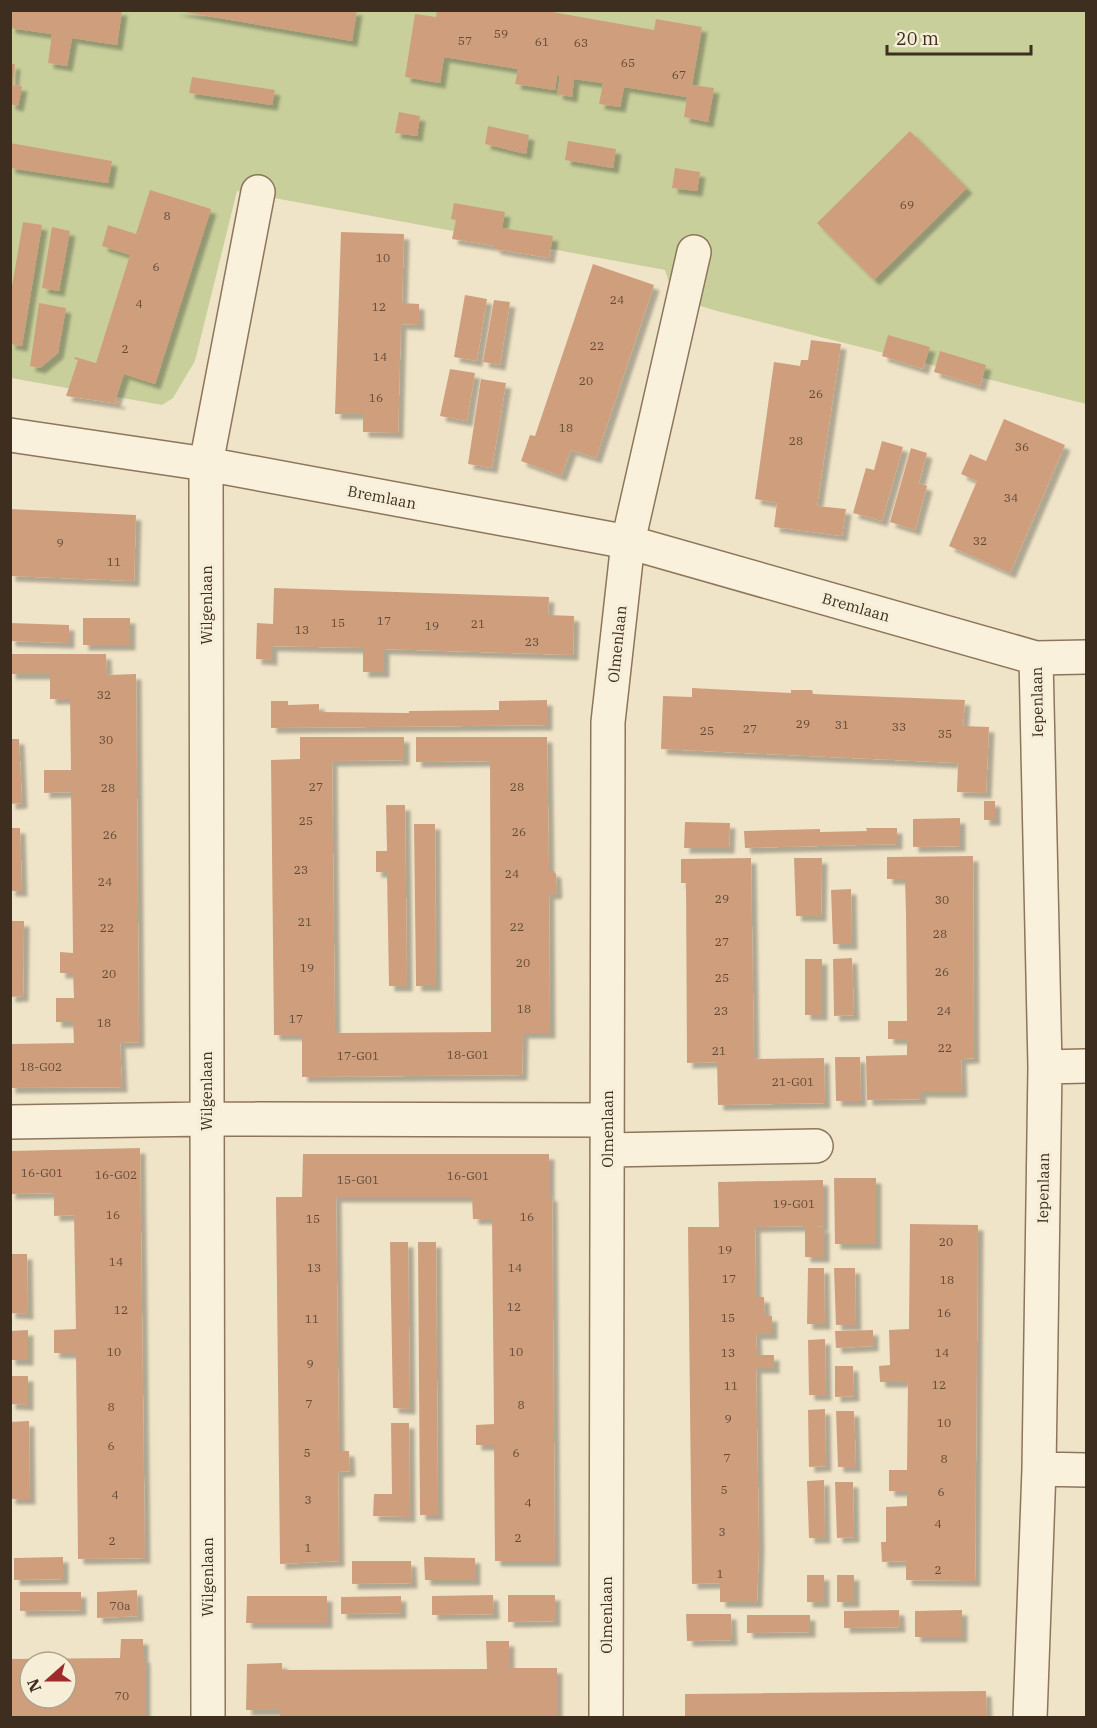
<svg xmlns="http://www.w3.org/2000/svg" width="1097" height="1728" font-family="'IBM Plex Serif',serif">
  <defs>
    <filter id="shadow"><feDropShadow dx="5.5" dy="5.5" stdDeviation="1.5" flood-color="#0004"/></filter>
  </defs>
  <rect width="100%" height="100%" fill="#f0e4c8"/>
  <path fill="#c9cf9b" d="M10,11H1086V404L717,311L674,298L665,270L237,191L195,361L173,398L162,405L11,378Z"/>
  <path fill="#cf9f7d" fill-rule="evenodd" filter="url(#shadow)" d="M10,10H122L117,45L72,38L67,66L48,63L52,34L10,28Z
    M173,10H357L352,41Z
    M437,10H541L654,30L656,19L702,27L692,85L714,88L708,122L684,117L687,97L624,87L620,107L599,104L603,83L574,79L572,97L557,94L560,76H557L555,90L515,84L518,69L444,57L440,83L405,77L415,14L436,17Z
    M10,64H15L13,85L22,86L18,106L10,104Z
    M192,77L275,90L272,105L189,93Z
    M399,112L420,116L417,136L395,133Z
    M488,126L529,135L526,154L485,144Z
    M910,131L967,188L874,280L817,223Z
    M568,141L616,149L613,168L565,160Z
    M10,143L112,161L108,183L10,168Z
    M675,168L700,172L697,191L672,188Z
    M150,190L211,209L155,384L124,374L115,401L120,402V404L66,396L78,360L74,359L75,357L96,363L130,255L102,246L108,225L136,234Z
    M454,203L505,212L502,228L553,236L549,258L495,249V246L452,239L456,220L451,219Z
    M23,222L42,225L22,346L10,344V298Z
    M52,227L70,231L59,291L42,288Z
    M341,232L404,234L402,303L419,304V325L401,324L398,433L363,432V414H335Z
    M593,264L654,285L596,458L571,450L561,476L521,461L530,435L535,436Z
    M465,295L487,299L477,361L454,357Z
    M494,300L510,302L500,365L483,362Z
    M39,303L66,308L58,353L40,368L30,366Z
    M888,335L930,347L923,369L882,356Z
    M811,340L841,344L817,506L846,509L842,536L774,527L777,503L755,499L774,362L800,366L801,360H808Z
    M940,351L986,365L980,386L934,372Z
    M450,369L475,373L467,421L440,416Z
    M481,379L506,383L492,468L468,464Z
    M1004,419L1065,445L1010,573L949,546L977,481L961,474L970,454L986,461Z
    M882,441L903,447L882,521L853,513L866,468L874,470Z
    M911,448L927,453L919,483L927,486L915,530L890,522Z
    M10,509L136,515L134,581L10,576Z
    M274,588L549,597L548,615L574,616L573,655L384,649V672H363V648L272,646V660L256,659L257,623L273,624Z
    M83,618H130V645H83Z
    M10,623L69,625V643L10,641Z
    M10,654H106L107,675L136,674L139,1042L120,1043L122,1087L10,1088V1044L74,1043L73,1022H56V998H74L73,973H60V952L73,953V949L71,792L44,793V770H71L70,699H50V674H10Z
    M692,688L791,693V690H812L813,694L965,700L963,726L989,727L986,793L957,792L958,763L661,749L663,696L692,697Z
    M547,700V725L271,728V701H288V705L319,704V712L409,713V711L499,710V701Z
    M300,737H404V760L332,761L335,1033L491,1032L490,761L416,762V737H547L549,871H554L556,874L557,892L555,894H549L550,1033H523L522,1075L302,1077V1035H274L271,760L300,759Z
    M10,739H19L22,803L10,804Z
    M984,801H995V820H984Z
    M386,805H405L407,986H389L387,872H376V851H387Z
    M960,818V846L913,847V819Z
    M685,822L730,823L729,848H684Z
    M414,824H435L436,986H416Z
    M10,828H20L22,891H10Z
    M866,828H897V844L745,848L744,831L820,829V832L867,831Z
    M973,856L974,1058L961,1059L962,1092H921V1099L867,1100L866,1056L907,1055V1039H888V1021H907L906,914L905,879H887V857Z
    M751,858L754,1059L824,1058L825,1103L718,1105L717,1062L687,1063L686,883H681V859Z
    M794,858H822L821,916H796Z
    M851,889L852,944H833L831,890Z
    M10,921H24L23,996L10,997Z
    M852,958L854,1015L834,1016L833,959Z
    M805,959H822V1015H805Z
    M835,1057H860L861,1101H836Z
    M140,1148L145,1558L78,1559L76,1353H54V1330L76,1329L74,1215L54,1216V1193L10,1194V1151Z
    M303,1154H549V1196H552L555,1561H495L494,1445H476V1425L494,1424V1422L492,1219H473L472,1197H336L339,1451H349L350,1471L338,1472L339,1561L280,1564L276,1197H302Z
    M834,1178H876V1244H835Z
    M823,1180V1226L816,1227H824V1257H805V1226L755,1227L756,1297H764L765,1316H772V1334H756L757,1355H774V1368H756L759,1545L757,1602H720V1583L692,1584L688,1227H719L718,1182Z
    M910,1224L978,1225L975,1581L906,1580V1561L882,1562L881,1542H886V1507L907,1506V1491H889V1470H907L908,1382H880L879,1366L890,1365L889,1330L909,1329Z
    M390,1242H408L410,1409L393,1408Z
    M418,1242H436L438,1515H420Z
    M10,1254H27L28,1314L10,1313Z
    M808,1268H824L825,1324H807Z
    M834,1268H855L856,1325H836Z
    M28,1330V1360H10V1331Z
    M873,1330V1346L836,1348L835,1331Z
    M825,1339L826,1395H809L808,1340Z
    M835,1366H853L854,1396L835,1397Z
    M10,1376H28V1405L10,1404Z
    M825,1409L826,1466L809,1467L808,1410Z
    M836,1411H854L856,1467H838Z
    M29,1421L30,1499H10V1422Z
    M391,1423H409L410,1517L373,1516L374,1494H392Z
    M824,1480L825,1538H809L807,1481Z
    M835,1482H853L854,1537L837,1538Z
    M63,1557V1579L14,1580V1558Z
    M424,1557L475,1558V1580H425Z
    M352,1561H411L412,1583L352,1584Z
    M807,1575H824V1602H807Z
    M837,1575H854V1602H837Z
    M137,1590L138,1616L97,1618V1592Z
    M20,1592H81V1610L20,1611Z
    M493,1595L494,1614L432,1615V1596Z
    M508,1595H555V1621L508,1622Z
    M247,1596H327V1623H246Z
    M401,1596V1613L341,1614V1597Z
    M899,1610L900,1627L844,1628V1611Z
    M962,1610V1637H915V1611Z
    M686,1614H731L732,1640L687,1641Z
    M747,1615H810V1632L747,1633Z
    M121,1639H143V1657L145,1658V1718H10V1659L120,1658ZM30,1662H66V1698H30Z
    M486,1641H509V1668H557V1718H280V1710H246L247,1664L282,1663V1670L487,1669Z
    M986,1691L987,1718H685V1694Z"/>
  <g fill="none" stroke-linecap="round" stroke-linejoin="round">
    <defs>
      <path id="minor" d="M10,435L206,464L628,542L1036,658L1086,657
        M1045,1067L1086,1066
        M10,1122L206,1119L607,1120
        M607,1150L816,1146
        M1039,1469L1086,1470
        M208,1718L206,464L258,192
        M606,1718L608,722L628,542L694,252
        M1030,1718L1039,1469L1045,1067L1036,658"/>
    </defs>
    <use href="#minor" stroke="#8d765c" stroke-width="36"/>
    <use href="#minor" stroke="#faf1dc" stroke-width="33"/>
  </g>
  <g text-anchor="middle" dominant-baseline="central" stroke-width="6" stroke-linejoin="round" paint-order="stroke">
    <g font-size="12" fill="#624a37">
      <text x="501" y="33">59</text>
      <text x="465" y="40">57</text>
      <text x="542" y="41">61</text>
      <text x="581" y="42">63</text>
      <text x="628" y="62">65</text>
      <text x="679" y="74">67</text>
      <text x="907" y="204">69</text>
      <text x="167" y="215">8</text>
      <text x="383" y="257">10</text>
      <text x="156" y="266">6</text>
      <text x="617" y="299">24</text>
      <text x="139" y="303">4</text>
      <text x="379" y="306">12</text>
      <text x="597" y="345">22</text>
      <text x="125" y="348">2</text>
      <text x="380" y="356">14</text>
      <text x="586" y="380">20</text>
      <text x="816" y="393">26</text>
      <text x="376" y="397">16</text>
      <text x="566" y="427">18</text>
      <text x="796" y="440">28</text>
      <text x="1022" y="446">36</text>
      <text x="1011" y="497">34</text>
      <text x="980" y="540">32</text>
      <text x="60" y="542">9</text>
      <text x="114" y="561">11</text>
      <text x="384" y="620">17</text>
      <text x="338" y="622">15</text>
      <text x="478" y="623">21</text>
      <text x="432" y="625">19</text>
      <text x="302" y="629">13</text>
      <text x="532" y="641">23</text>
      <text x="104" y="694">32</text>
      <text x="803" y="723">29</text>
      <text x="842" y="724">31</text>
      <text x="899" y="726">33</text>
      <text x="750" y="728">27</text>
      <text x="707" y="730">25</text>
      <text x="945" y="733">35</text>
      <text x="106" y="739">30</text>
      <text x="316" y="786">27</text>
      <text x="517" y="786">28</text>
      <text x="108" y="787">28</text>
      <text x="306" y="820">25</text>
      <text x="519" y="831">26</text>
      <text x="110" y="834">26</text>
      <text x="301" y="869">23</text>
      <text x="512" y="873">24</text>
      <text x="105" y="881">24</text>
      <text x="722" y="898">29</text>
      <text x="942" y="899">30</text>
      <text x="305" y="921">21</text>
      <text x="517" y="926">22</text>
      <text x="107" y="927">22</text>
      <text x="940" y="933">28</text>
      <text x="722" y="941">27</text>
      <text x="523" y="962">20</text>
      <text x="307" y="967">19</text>
      <text x="942" y="971">26</text>
      <text x="109" y="973">20</text>
      <text x="722" y="977">25</text>
      <text x="524" y="1008">18</text>
      <text x="721" y="1010">23</text>
      <text x="944" y="1010">24</text>
      <text x="296" y="1018">17</text>
      <text x="104" y="1022">18</text>
      <text x="945" y="1047">22</text>
      <text x="719" y="1050">21</text>
      <text x="468" y="1054">18-G01</text>
      <text x="358" y="1055">17-G01</text>
      <text x="41" y="1066">18-G02</text>
      <text x="793" y="1081">21-G01</text>
      <text x="42" y="1172">16-G01</text>
      <text x="116" y="1174">16-G02</text>
      <text x="468" y="1175">16-G01</text>
      <text x="358" y="1179">15-G01</text>
      <text x="794" y="1203">19-G01</text>
      <text x="113" y="1214">16</text>
      <text x="527" y="1216">16</text>
      <text x="313" y="1218">15</text>
      <text x="946" y="1241">20</text>
      <text x="725" y="1249">19</text>
      <text x="116" y="1261">14</text>
      <text x="314" y="1267">13</text>
      <text x="515" y="1267">14</text>
      <text x="729" y="1278">17</text>
      <text x="947" y="1279">18</text>
      <text x="514" y="1306">12</text>
      <text x="121" y="1309">12</text>
      <text x="944" y="1312">16</text>
      <text x="728" y="1317">15</text>
      <text x="312" y="1318">11</text>
      <text x="114" y="1351">10</text>
      <text x="516" y="1351">10</text>
      <text x="728" y="1352">13</text>
      <text x="942" y="1352">14</text>
      <text x="310" y="1363">9</text>
      <text x="939" y="1384">12</text>
      <text x="731" y="1385">11</text>
      <text x="309" y="1403">7</text>
      <text x="521" y="1404">8</text>
      <text x="111" y="1406">8</text>
      <text x="728" y="1418">9</text>
      <text x="944" y="1422">10</text>
      <text x="111" y="1445">6</text>
      <text x="307" y="1452">5</text>
      <text x="516" y="1452">6</text>
      <text x="727" y="1457">7</text>
      <text x="944" y="1458">8</text>
      <text x="724" y="1489">5</text>
      <text x="941" y="1491">6</text>
      <text x="115" y="1494">4</text>
      <text x="308" y="1499">3</text>
      <text x="528" y="1502">4</text>
      <text x="938" y="1523">4</text>
      <text x="722" y="1531">3</text>
      <text x="518" y="1537">2</text>
      <text x="112" y="1540">2</text>
      <text x="308" y="1547">1</text>
      <text x="938" y="1569">2</text>
      <text x="720" y="1573">1</text>
      <text x="120" y="1605">70a</text>
      <text x="122" y="1695">70</text>
    </g>
    <g font-size="15" fill="#3d2e20" stroke="#f7eed8">
      <text transform="translate(382 497) rotate(11)">Bremlaan</text>
      <text transform="translate(206 605) rotate(-90)">Wilgenlaan</text>
      <text transform="translate(856 607) rotate(16)">Bremlaan</text>
      <text transform="translate(617 644) rotate(-84)">Olmenlaan</text>
      <text transform="translate(1037 702) rotate(-91)">Iepenlaan</text>
      <text transform="translate(206 1091) rotate(-90)">Wilgenlaan</text>
      <text transform="translate(607 1129) rotate(-90)">Olmenlaan</text>
      <text transform="translate(1043 1188) rotate(-89)">Iepenlaan</text>
      <text transform="translate(207 1577) rotate(-90)">Wilgenlaan</text>
      <text transform="translate(606 1615) rotate(-90)">Olmenlaan</text>
    </g>
  </g>
  <rect width="1097" height="1728" fill="none" stroke="#3d2e20" stroke-width="24"/>
  <g transform="translate(48 1680) rotate(249)"><circle r="28" fill="#f7eed8" stroke="#ada18e" stroke-width="1.5"/>
  <path d="M0-4.5L10 22L0 15L-10 22Z" fill="#9e2a2b"/>
  <text y="-9" font-size="16" font-weight="bold" text-anchor="middle" fill="#3d2e20">N</text>
  </g>
  <path d="M887 45v9h144v-9" fill="none" stroke="#3d2e20" stroke-width="3"/>
  <text x="896" y="45" font-size="18" fill="#3d2e20" stroke="#f7eed8" stroke-width="4.5" paint-order="stroke">20 m</text>
</svg>
